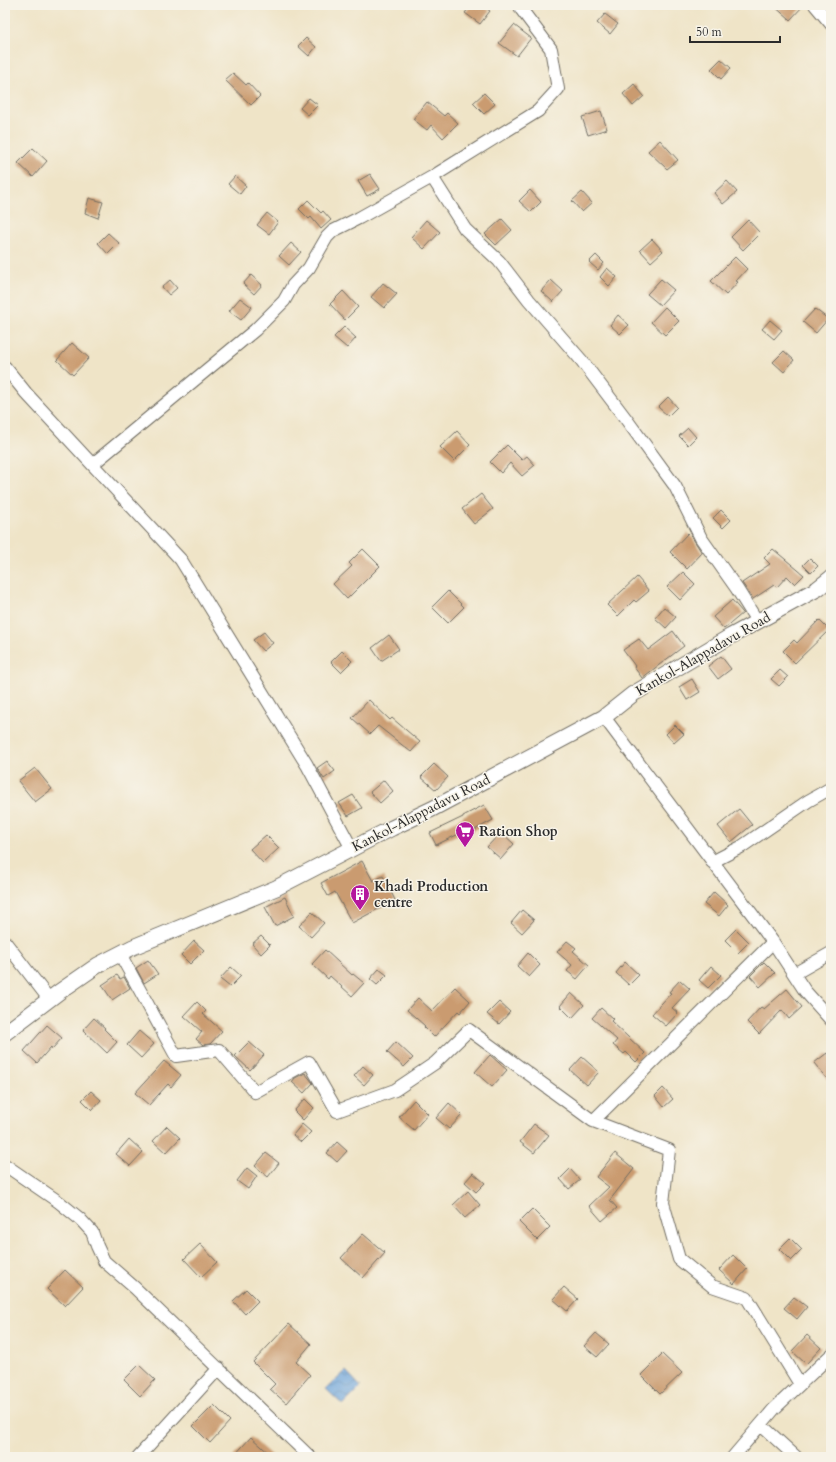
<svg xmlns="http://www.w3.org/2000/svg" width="836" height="1462" font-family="Cardo,serif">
  <defs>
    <pattern id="water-waves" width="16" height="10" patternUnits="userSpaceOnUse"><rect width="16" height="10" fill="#6da4db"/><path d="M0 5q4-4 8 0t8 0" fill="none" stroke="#5a86b2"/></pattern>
  </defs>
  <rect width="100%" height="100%" fill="#f7f3e8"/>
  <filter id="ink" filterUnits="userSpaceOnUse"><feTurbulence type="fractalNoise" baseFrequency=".025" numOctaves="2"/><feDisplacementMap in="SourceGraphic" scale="8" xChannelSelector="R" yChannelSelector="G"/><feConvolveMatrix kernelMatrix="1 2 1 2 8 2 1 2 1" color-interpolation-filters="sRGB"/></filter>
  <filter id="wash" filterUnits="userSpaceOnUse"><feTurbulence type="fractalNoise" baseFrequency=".012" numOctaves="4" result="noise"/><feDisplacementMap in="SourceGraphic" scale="16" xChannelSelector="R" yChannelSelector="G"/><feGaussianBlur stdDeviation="0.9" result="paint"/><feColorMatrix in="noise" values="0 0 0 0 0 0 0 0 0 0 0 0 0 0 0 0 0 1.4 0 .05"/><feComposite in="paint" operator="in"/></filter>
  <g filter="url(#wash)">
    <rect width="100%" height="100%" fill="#efe4c7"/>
    <path fill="url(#water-waves)" stroke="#4c6883" d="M346,1371L361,1387L343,1405L326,1389Z"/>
    <g id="blocks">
      <path fill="#ca9b70" d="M471,5H482L490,11L480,24L465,13Z
        M773,5H804L790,20Z
        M605,14L618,24L610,34L597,23Z
        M514,25L531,38L517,56L499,43Z
        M306,38L316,47L309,56L298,46Z
        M721,59L731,68L721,79L711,69Z
        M233,73L246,85L248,83L260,96L251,105L225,80Z
        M634,84L644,96L633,106L623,94Z
        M484,93L495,104L484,114L473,103Z
        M309,98L318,105L308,115L300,108Z
        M427,102L444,116L447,113L458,123L443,138L431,125L427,130L413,119Z
        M601,111L607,129L588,135L582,117Z
        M660,140L678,160L667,169L648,151Z
        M33,148L47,161L33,177L18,163Z
        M370,174L380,189L367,196L358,181Z
        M235,176L246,186L240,194L228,184Z
        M727,181L737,192L723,204L714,193Z
        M530,190L541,202L531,212L519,201Z
        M582,192L592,203L582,212L572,201Z
        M89,198L103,202L98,218L85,213Z
        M308,200L321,213L323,211L331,220L321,229L311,217L309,219L299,209Z
        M267,213L278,222L269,234L257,225Z
        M502,219L512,230L496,245L485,234Z
        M426,220L440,232L424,249L411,237Z
        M748,220L760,233L743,250L731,237Z
        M108,233L119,243L108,254L98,243Z
        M652,239L663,251L651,262L640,250Z
        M291,243L301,252L289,265L279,256Z
        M596,255L604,263L598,270L589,262Z
        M735,257L747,269L736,281L738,282L726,295L711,281Z
        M607,268L617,277L609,286L600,277Z
        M251,275L262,285L254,294L243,284Z
        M661,279L674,290L660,305L647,294Z
        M170,280L177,288L169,295L162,287Z
        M551,280L563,291L553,302L541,291Z
        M383,283L397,294L384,308L371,297Z
        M343,291L358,307L345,320L330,304Z
        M240,298L252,307L241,320L229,311Z
        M665,307L679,321L665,335L651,322Z
        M815,309L828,319L816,333L803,322Z
        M618,315L629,325L620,334L610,325Z
        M770,320L782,330L774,339L762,329Z
        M344,327L356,338L347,348L334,337Z
        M72,343L89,358L73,375L57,360Z
        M784,351L794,360L784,372L773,362Z
        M668,397L677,407L668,416L658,407Z
        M688,428L696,437L688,445L679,436Z
        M457,431L470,445L454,461L440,447Z
        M507,445L522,460L527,456L535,465L522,476L510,463L501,473L490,462Z
        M481,494L493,509L474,524L462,509Z
        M721,510L731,520L723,528L713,518Z
        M688,533L692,537L702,553L687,569L670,552Z
        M363,549L380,566L347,599L333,584L352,566L349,563Z
        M773,549L804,575L795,584L787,576L777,587L774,585L753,599L742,583L770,564L764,558Z
        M810,558L818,566L811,573L803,565Z
        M683,572L695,584L680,600L667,587Z
        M637,577L649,591L636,602L634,600L618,616L607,605Z
        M448,591L464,607L448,623L432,607Z
        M732,600L743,613L724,629L713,617Z
        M664,607L676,617L666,628L655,618Z
        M819,620L829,630L795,663L783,651L794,640L797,643Z
        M673,631L684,646L642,678L634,667L635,666L623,650L639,639L648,650Z
        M264,632L273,643L263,651L253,640Z
        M389,635L399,649L381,661L372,648Z
        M342,651L352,661L341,672L331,662Z
        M721,656L731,669L718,679L708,666Z
        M780,670L788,677L779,686L771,679Z
        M692,679L700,692L687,700L679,687Z
        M369,700L390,720L392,718L420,742L411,752L378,726L370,734L352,718Z
        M675,725L684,734L674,743L666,734Z
        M327,761L335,771L324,779L317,768Z
        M434,764L448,777L436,790L421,777Z
        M35,768L52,789L35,802L18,781Z
        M384,780L393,791L380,803L370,792Z
        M353,795L362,808L348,816L339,803Z
        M484,805L493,820L471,832L469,829L436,845L430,833L463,817V816Z
        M739,809L752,825L731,842L718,826Z
        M501,832L514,844L501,859L487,847Z
        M266,835L279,848L263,863L250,849Z
        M362,861L373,881L383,876L395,900L352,923L335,892L328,896L321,883Z
        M714,892L728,905L719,916L704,904Z
        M285,897L294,916L275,926L265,907Z
        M522,910L534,920L522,933L511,923Z
        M312,912L324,923L311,937L299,926Z
        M736,929L749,942L738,953L725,940Z
        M261,936L270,945L261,954L252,944Z
        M194,941L204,950L190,964L181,955Z
        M567,941L576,948L573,951L589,965L577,979L567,971L572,965L557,952Z
        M325,950L352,975L353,974L364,983L352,996L330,976L328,979L312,964Z
        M528,953L540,965L529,977L517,966Z
        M148,960L158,974L144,983L136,968Z
        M625,962L639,975L629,985L616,973Z
        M764,962L775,973L760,987L750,976Z
        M711,966L721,975L708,988L699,980Z
        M231,967L241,976L230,987L220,979Z
        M379,969L387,975L377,985L370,979Z
        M117,975L120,979L124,977L130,988L112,1000L102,985Z
        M680,980L690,989L672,1008L678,1013L666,1026L652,1014L671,993L669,992Z
        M455,987L470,1001L460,1013L458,1011L434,1037L424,1027L425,1026L407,1010L418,998L432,1011Z
        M787,989L802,1007L789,1019L782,1010L759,1034L747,1022L761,1007L764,1009Z
        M571,993L584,1005L572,1018L560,1006Z
        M197,1002L206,1011L203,1014L222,1031L210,1044L203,1045L196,1039L202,1032L184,1016Z
        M499,1002L510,1012L499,1024L487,1014Z
        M601,1008L613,1019L611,1021L645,1053L636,1062L626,1052L624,1054L613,1045L617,1040L592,1018Z
        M94,1018L105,1028L104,1029L117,1042L107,1053L83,1030Z
        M47,1025L62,1038L52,1049L51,1047L37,1063L24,1051Z
        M139,1031L154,1044L141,1058L127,1045Z
        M249,1042L264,1055L250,1070L235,1056Z
        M396,1042L413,1058L404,1067L387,1052Z
        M827,1053L831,1058V1084L814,1063Z
        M490,1055L507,1070L492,1087L475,1072Z
        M582,1057L599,1072L587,1085L570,1070Z
        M164,1061L181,1075L171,1087L168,1084L149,1105L135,1093Z
        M363,1066L373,1075L364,1085L354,1076Z
        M305,1073L313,1083L304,1093L292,1082L295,1078Z
        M663,1088L673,1099L664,1107L655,1096Z
        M91,1091L101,1100L92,1110L82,1100Z
        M305,1099L314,1108L303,1120L294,1111Z
        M414,1100L428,1114L414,1130L399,1117Z
        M449,1103L462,1115L449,1129L436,1118Z
        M302,1124L311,1132L301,1142L293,1135Z
        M534,1124L549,1135L534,1153L520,1142Z
        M167,1126L180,1138L166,1153L153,1141Z
        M129,1139L143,1152L130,1166L116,1154Z
        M337,1142L347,1151L337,1162L327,1153Z
        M266,1153L279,1163L268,1177L255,1166Z
        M615,1153L634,1169L610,1200L617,1208L602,1221L589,1206L609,1187L596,1177Z
        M247,1168L257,1176L248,1189L237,1181Z
        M570,1169L580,1180L569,1189L560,1179Z
        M473,1173L485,1183L476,1192L465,1182Z
        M468,1191L480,1205L465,1218L453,1205Z
        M532,1209L550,1227L537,1240L519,1222Z
        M363,1234L385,1253L363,1278L341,1258Z
        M790,1238L802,1250L791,1261L779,1249Z
        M200,1244L217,1262L201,1277L184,1259Z
        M733,1255L747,1269L734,1284L719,1270Z
        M65,1270L83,1287L65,1306L47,1289Z
        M564,1287L578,1299L567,1311L553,1299Z
        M246,1289L258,1301L245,1314L233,1301Z
        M794,1297L807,1307L797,1319L784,1308Z
        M289,1324L311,1344L296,1362L310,1375L286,1403L270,1389L275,1384L253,1362Z
        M596,1333L609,1344L597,1357L584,1346Z
        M807,1335L821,1348L806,1364L792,1351Z
        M662,1354L682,1373L660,1394L641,1375Z
        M139,1365L155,1380L140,1396L124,1380Z
        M214,1405L230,1421L210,1443L193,1426Z
        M251,1437L273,1457H233Z"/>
    </g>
  </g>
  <g filter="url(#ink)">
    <use href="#blocks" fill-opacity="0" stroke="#706c62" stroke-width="1"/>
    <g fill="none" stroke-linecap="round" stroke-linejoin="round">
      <defs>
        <path id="minor" d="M815,5L831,24
          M521,9L551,49L558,89L538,111L432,177L465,229L499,261L529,300L582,361L626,419L675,486L701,538L737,589L757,621
          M5,367L26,393L181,560L307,765L352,849
          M93,464L255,330L284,301L293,285L309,268L327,237L333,231L359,218L432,177
          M604,717L773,942L805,991L831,1020
          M712,862L741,847L808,801L831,788
          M5,942L49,999
          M120,954L176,1056L219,1050L255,1092L309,1062L337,1111L395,1090L435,1063L469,1030L593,1121L773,942
          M794,974L831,953
          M593,1121L669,1150L663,1203L679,1259L712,1286L747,1298L800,1384
          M5,1165L59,1202L80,1219L92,1232L97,1246L104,1261L135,1288L310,1457
          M761,1425L796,1457
          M138,1457L219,1368
          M733,1457L774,1409L831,1355"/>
        <path id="major" d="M5,1033L59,992L98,965L133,947L276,888L392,828L432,809L604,717L633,694L731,636L817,589L831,578"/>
      </defs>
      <use href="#minor" stroke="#706c62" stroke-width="14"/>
      <use href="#major" stroke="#706c62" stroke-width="17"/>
      <use href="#minor" stroke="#fff" stroke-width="12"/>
      <use href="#major" stroke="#fff" stroke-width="15"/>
    </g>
  </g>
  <defs>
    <symbol id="supermarket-pin" viewBox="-11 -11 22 30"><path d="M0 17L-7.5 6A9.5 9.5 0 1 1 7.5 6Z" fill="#b5179e" stroke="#f7f3e8"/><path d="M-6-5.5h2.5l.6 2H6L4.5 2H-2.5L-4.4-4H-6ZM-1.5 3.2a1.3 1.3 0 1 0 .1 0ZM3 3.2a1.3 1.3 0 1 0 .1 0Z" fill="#fff"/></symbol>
    <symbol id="building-pin" viewBox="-11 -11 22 30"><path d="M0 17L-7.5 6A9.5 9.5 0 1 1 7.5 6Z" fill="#b5179e" stroke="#f7f3e8"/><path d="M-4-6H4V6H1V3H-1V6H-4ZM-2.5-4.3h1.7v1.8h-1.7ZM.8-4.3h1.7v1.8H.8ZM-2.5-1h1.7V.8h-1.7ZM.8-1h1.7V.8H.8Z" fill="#fff"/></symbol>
  </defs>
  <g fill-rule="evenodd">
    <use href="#supermarket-pin" x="454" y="820" width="22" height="30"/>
    <use href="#building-pin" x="349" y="883" width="22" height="30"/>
  </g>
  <g text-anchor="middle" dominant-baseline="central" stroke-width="3" stroke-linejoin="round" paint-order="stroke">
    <g font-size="14" fill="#2b2b2b" stroke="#f7f3e8">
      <text transform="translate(703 654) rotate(-30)">Kankol-Alappadavu Road</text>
      <text transform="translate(421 813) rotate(-27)">Kankol-Alappadavu Road</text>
    </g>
    <g font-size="14" font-weight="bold" fill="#2b2b2b" stroke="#f7f3e8" text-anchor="start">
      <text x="479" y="831">Ration Shop</text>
      <text x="374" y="886">Khadi Production<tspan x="374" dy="16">centre</tspan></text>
    </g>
  </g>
  <rect width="836" height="1462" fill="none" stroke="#f7f3e8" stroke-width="20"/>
  <path d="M690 36v6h90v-6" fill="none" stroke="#2b2b2b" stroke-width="2"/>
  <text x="696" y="36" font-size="12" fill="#2b2b2b" stroke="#f7f3e8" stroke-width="3" paint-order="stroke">50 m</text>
</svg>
